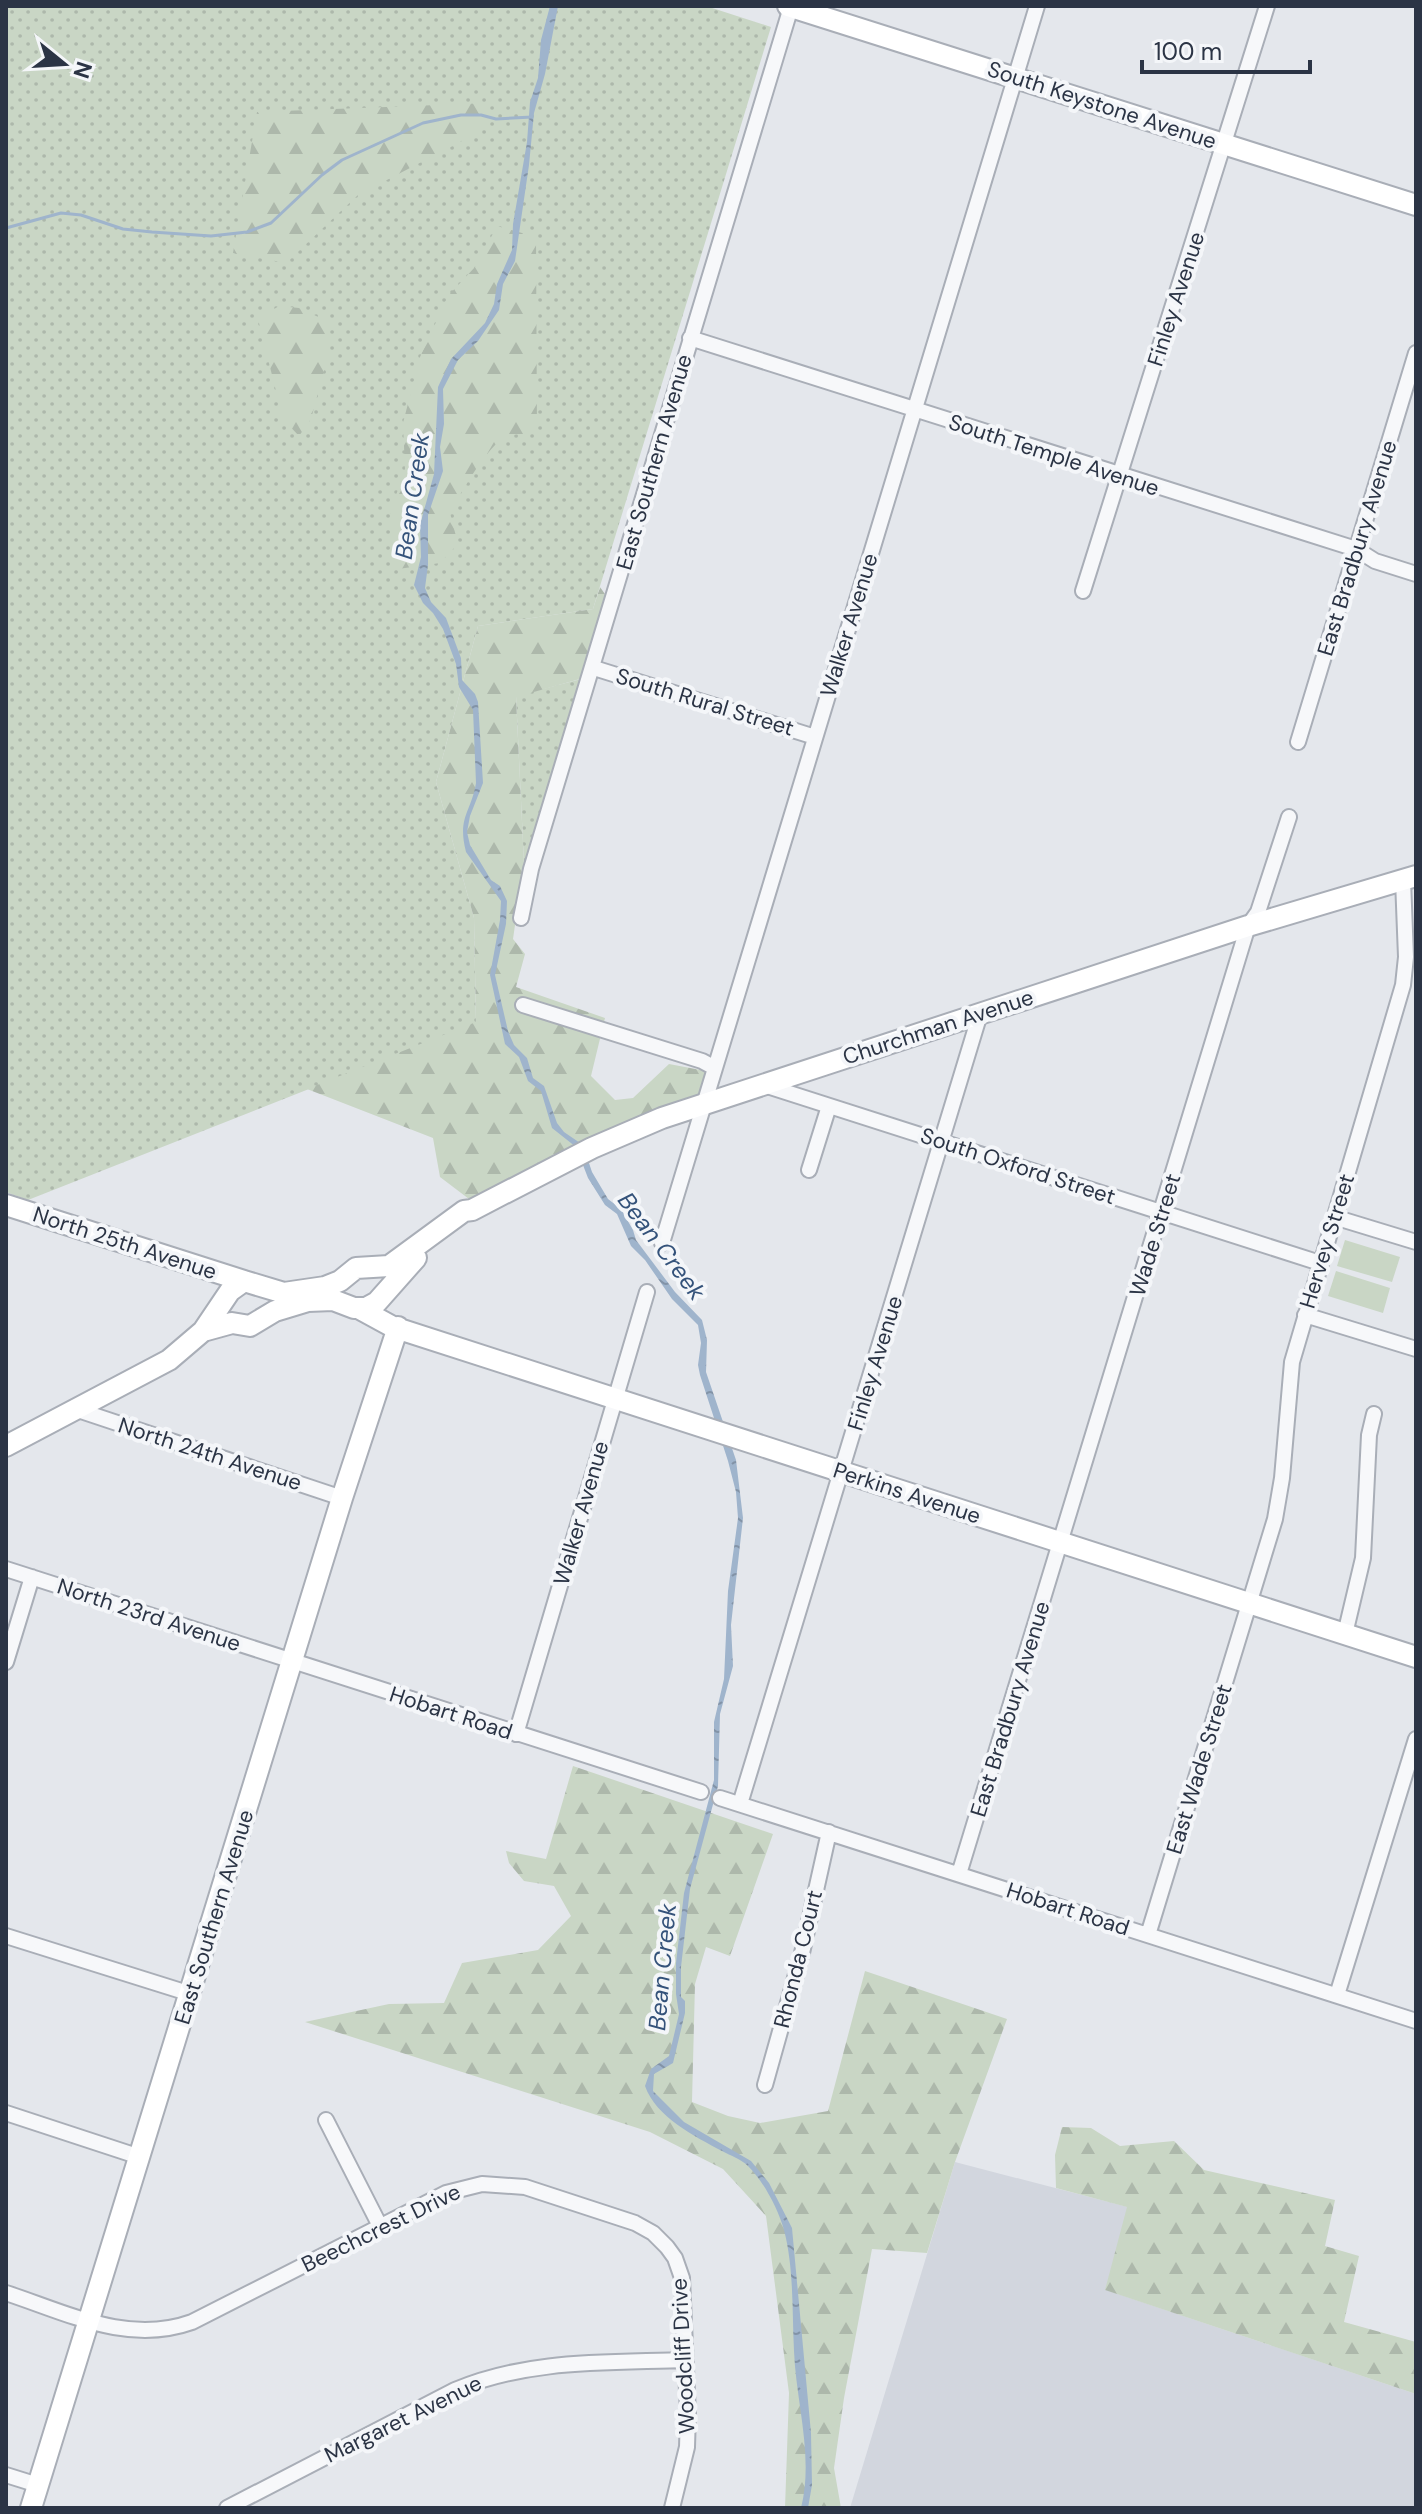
<svg xmlns="http://www.w3.org/2000/svg" width="1422" height="2514" font-family="'DM Sans',sans-serif">
  <defs>
    <pattern id="grass-dots" width="8" height="8" patternUnits="userSpaceOnUse" patternTransform="scale(2)"><rect width="8" height="8" fill="#c9d6c5"/><path d="M2 2h.1M6 6h.1" fill="none" stroke="#adb8ab" stroke-width="1.8" stroke-linecap="round"/></pattern>
    <pattern id="forest-firs" width="22" height="20" patternUnits="userSpaceOnUse" patternTransform="scale(2)"><rect width="22" height="20" fill="#c9d6c5"/><path d="M5 1l3.5 6h-7zM16 11l3.5 6h-7z" fill="#adb8ab"/></pattern>
    <pattern id="water-ripples" width="26" height="14" patternUnits="userSpaceOnUse" patternTransform="scale(2)"><rect width="26" height="14" fill="#9fb4cc"/><path d="M2 4q2-2 4 0t4 0M15 11q2-2 4 0t4 0" fill="none" stroke="#8293a7"/></pattern>
  </defs>
  <rect width="100%" height="100%" fill="#e4e7ec"/>
  <path fill="#d2d6de" d="M955,2162L1128,2207L1106,2290L1416,2394V2508H850Z"/>
  <path fill="url(#grass-dots)" d="M6,6H706L771,27L593,609L478,626L436,782L474,918L476,1023L28,1200L6,1192Z
    M581,679L528,865L524,863L516,696Z"/>
  <path fill="url(#forest-firs)" d="M489,103L490,122L460,142L358,195L286,263L233,253L257,112Z
    M497,226L536,237L537,434C528,434 513,433 505,437C487,447 460,494 450,513L458,544L440,563L398,569L390,548L391,510L405,469L403,423L420,357L448,296L475,267Z
    M279,306L299,308L327,321L330,348L311,419L299,436L283,419L258,319Z
    M600,587L607,597L587,677L516,697L524,863L513,939L525,954L516,987L605,1018L591,1076L615,1100L633,1098L669,1064L706,1071L699,1098L469,1199L440,1177L433,1138L307,1089L476,1022L474,918L436,782L478,626L593,609Z
    M573,1766L773,1834L730,1956L706,1947L695,1984L692,2102L728,2116L760,2123L828,2111L865,1971L1007,2019L955,2162L927,2253L872,2249L844,2398L834,2468L841,2508H785L789,2393L766,2216L723,2169L650,2132L305,2022L389,2004L444,2003L462,1963L538,1950L571,1916L554,1886L524,1881L509,1863L506,1851L546,1859Z
    M1062,2127L1091,2128L1120,2146L1174,2141L1204,2170L1335,2200L1325,2246L1359,2256L1344,2322L1416,2342V2394L1105,2290L1127,2207L1056,2188L1055,2155Z"/>
  <path fill="#c9d6c5" d="M1345,1240L1400,1257L1392,1282L1337,1266Z
    M1336,1271L1390,1288L1383,1313L1328,1296Z"/>
  <path fill="url(#water-ripples)" d="M550,6H558L545,74L534,113L529,165L515,261L503,284L499,310L478,341L458,360L443,389L444,424L440,447L443,471L428,515V565L425,588L431,602L446,618L461,658L462,680L475,694L478,702L483,783L470,816L467,832L470,845L491,880L500,886L507,901L506,924L495,975L508,1031L514,1045L527,1058L533,1078L544,1086L557,1123L564,1132L583,1145L592,1172L608,1199L621,1209L633,1230L636,1240L675,1292L702,1320L707,1340L706,1372L736,1460L743,1518L731,1625L733,1666L720,1714L718,1786L690,1889L681,1967V1997L685,2001V2013L673,2063L654,2074L653,2091L684,2122L751,2161L769,2183L792,2228L811,2433L812,2485L808,2508H801C814,2457 796,2403 794,2351C792,2311 794,2268 784,2230C778,2209 764,2182 748,2166C741,2159 731,2156 722,2151C694,2136 656,2117 645,2086L651,2069L669,2056L679,2014L676,1994V1963L684,1893L714,1780V1722L724,1679L728,1591L738,1518L736,1492L728,1461L700,1375L698,1365L701,1343L698,1325L672,1299L645,1260L631,1246L617,1214L605,1205L588,1178L576,1147L552,1128L541,1091L528,1081L519,1057L505,1044L490,975L500,920L501,901L466,852C457,817 471,813 476,783L473,710L459,687L456,664L443,629L433,613L423,603L414,585L421,557L420,525L434,474L438,387L451,359L485,323L494,304L497,284L512,250L513,224L527,142L530,102L538,78L541,40Z"/>
  <g fill="none" stroke-linecap="round" stroke-linejoin="round">
    <path stroke="#9fb4cc" stroke-width="3" d="M6,228L61,213L81,215L123,229L152,232L211,236L247,232L271,223L322,175L342,160L423,123L461,115H481L496,119L532,117"/>
    <defs>
      <path id="street" d="M690,338L1356,549L1375,561L1416,574
        M1083,591L1267,6
        M594,668L815,737
        M1298,742L1416,353
        M521,918L531,869L791,7
        M523,1005L702,1061L715,1068
        M764,1085L1320,1263
        M809,1170L829,1106
        M1334,1217L1416,1242
        M662,1243L1037,6
        M1305,1315L1416,1349
        M78,1410L342,1498
        M6,1569L701,1792
        M1345,1634L1363,1558L1369,1435L1374,1414
        M6,1662L32,1577
        M516,1734L647,1292
        M720,1798L1416,2021
        M740,1804L980,1014
        M959,1874L1248,926L1258,912L1289,817
        M1148,1935L1275,1519L1282,1478L1292,1362L1403,985L1406,957L1403,880
        M6,1936L191,1994
        M1337,1995L1416,1739
        M765,2085L802,1953L829,1832
        M6,2113L140,2157
        M326,2120L380,2226
        M6,2293C67,2313 128,2345 192,2322L446,2193L482,2184L525,2187L635,2223L653,2233L667,2247L675,2258L682,2278L688,2414L687,2447L672,2508
        M6,2475L38,2485
        M227,2508L455,2390C528,2359 607,2363 686,2360"/>
      <path id="secondary" d="M788,6L1416,205
        M6,1205L244,1281
        M360,1309L393,1327L1416,1657
        M203,1331L232,1323L250,1326L275,1311L308,1301L333,1300L354,1308H366L377,1302L416,1258
        M6,1446L169,1360L203,1331L230,1291L244,1281L284,1293L325,1287L340,1281L356,1268L389,1266L464,1211L472,1210L592,1148L662,1118L1248,926L1416,876
        M31,2508L342,1498L398,1327"/>
    </defs>
    <use href="#street" stroke="#a9aeb7" stroke-width="18"/>
    <use href="#secondary" stroke="#a9aeb7" stroke-width="24"/>
    <use href="#street" stroke="#f7f8fa" stroke-width="14"/>
    <use href="#secondary" stroke="#fff" stroke-width="20"/>
  </g>
  <g text-anchor="middle" dominant-baseline="central" stroke-width="8" stroke-linejoin="round" paint-order="stroke">
    <g font-size="22" fill="#2b3445" stroke="#f4f6f9">
      <text transform="translate(1102 105) rotate(18)">South Keystone Avenue</text>
      <text transform="translate(1176 299) rotate(-72)">Finley Avenue</text>
      <text transform="translate(1054 455) rotate(18)">South Temple Avenue</text>
      <text transform="translate(654 462) rotate(-74)">East Southern Avenue</text>
      <text transform="translate(1357 548) rotate(-73)">East Bradbury Avenue</text>
      <text transform="translate(849 625) rotate(-73)">Walker Avenue</text>
      <text transform="translate(705 702) rotate(17)">South Rural Street</text>
      <text transform="translate(938 1027) rotate(-18)">Churchman Avenue</text>
      <text transform="translate(1018 1166) rotate(18)">South Oxford Street</text>
      <text transform="translate(1155 1235) rotate(-73)">Wade Street</text>
      <text transform="translate(1327 1241) rotate(-73)">Hervey Street</text>
      <text transform="translate(125 1243) rotate(18)">North 25th Avenue</text>
      <text transform="translate(875 1363) rotate(-73)">Finley Avenue</text>
      <text transform="translate(210 1454) rotate(18)">North 24th Avenue</text>
      <text transform="translate(907 1493) rotate(18)">Perkins Avenue</text>
      <text transform="translate(581 1513) rotate(-74)">Walker Avenue</text>
      <text transform="translate(149 1615) rotate(18)">North 23rd Avenue</text>
      <text transform="translate(1010 1709) rotate(-73)">East Bradbury Avenue</text>
      <text transform="translate(451 1713) rotate(18)">Hobart Road</text>
      <text transform="translate(1199 1769) rotate(-73)">East Wade Street</text>
      <text transform="translate(1068 1909) rotate(18)">Hobart Road</text>
      <text transform="translate(214 1917) rotate(-73)">East Southern Avenue</text>
      <text transform="translate(798 1959) rotate(-76)">Rhonda Court</text>
      <text transform="translate(381 2228) rotate(-26)">Beechcrest Drive</text>
      <text transform="translate(683 2356) rotate(-93)">Woodcliff Drive</text>
      <text transform="translate(403 2419) rotate(-26)">Margaret Avenue</text>
    </g>
    <g font-size="24" font-style="italic" fill="#34527a" stroke="#f4f6f9">
      <text transform="translate(412 496) rotate(-82)">Bean Creek</text>
      <text transform="translate(662 1246) rotate(53)">Bean Creek</text>
      <text transform="translate(662 1967) rotate(-85)">Bean Creek</text>
    </g>
  </g>
  <rect width="1422" height="2514" fill="none" stroke="#2b3445" stroke-width="16"/>
  <g transform="translate(64 64) rotate(108)" stroke="#f4f6f9" stroke-width="6" paint-order="stroke">
  <path d="M0-6L14 30L0 20L-14 30Z" fill="#2b3445"/>
  <text y="-12" font-size="22" font-weight="bold" text-anchor="middle" fill="#2b3445">N</text>
  </g>
  <path d="M1142 60v12h168v-12" fill="none" stroke="#2b3445" stroke-width="4"/>
  <text x="1154" y="60" font-size="24" fill="#2b3445" stroke="#f4f6f9" stroke-width="6" paint-order="stroke">100 m</text>
</svg>
